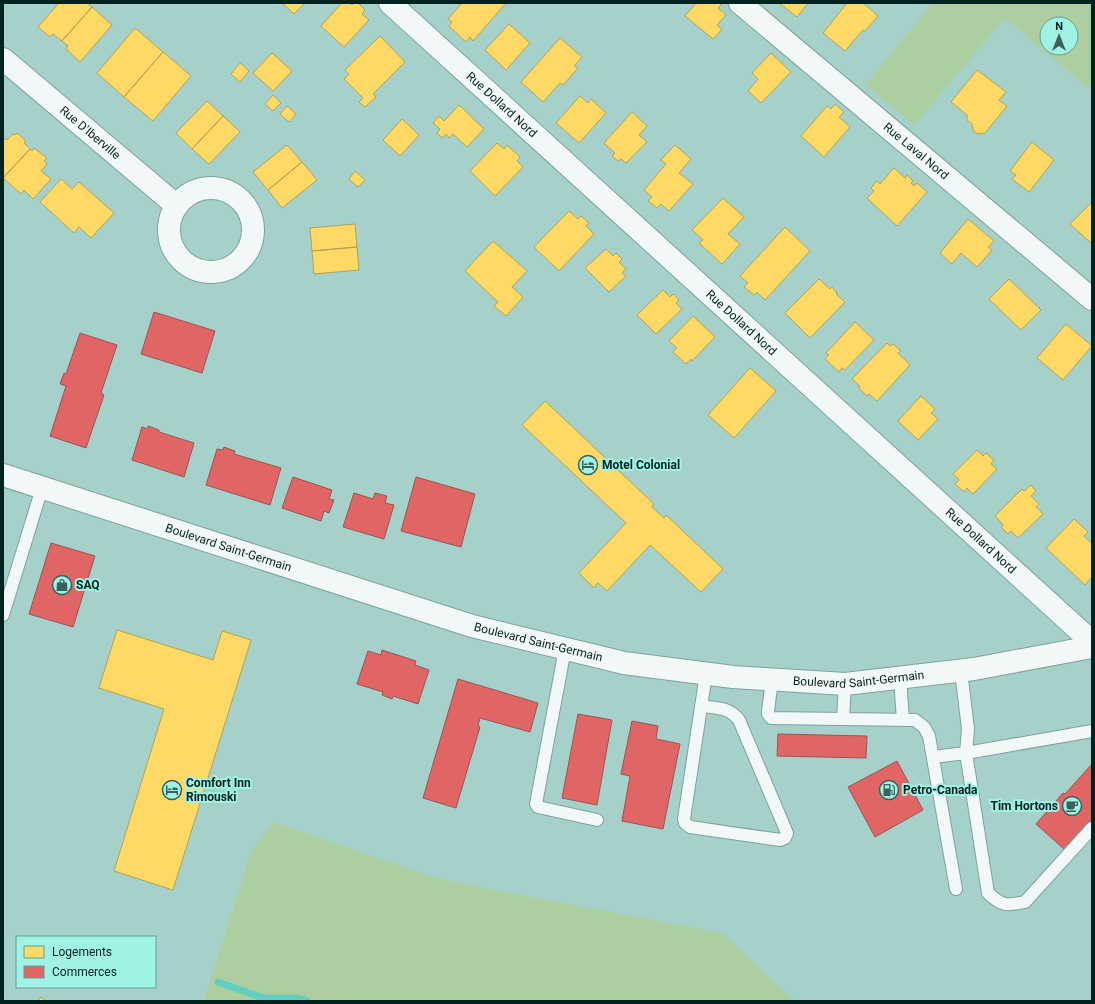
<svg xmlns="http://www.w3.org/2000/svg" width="1095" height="1004" font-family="Roboto,sans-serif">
  <rect width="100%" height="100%" fill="#a5d1ca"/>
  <path fill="#adcea0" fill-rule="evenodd" d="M933,3H1092V89L1091,90L1005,18L914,125L866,85ZM1047,24H1071V48H1047Z
    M274,822L435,878L499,891L722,933L794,1001H204L252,850Z"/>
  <path fill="#ffd966" stroke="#b2a251" d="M59,3H87L92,7L62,41L53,34L50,37L38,27Z
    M282,3H305L294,14Z
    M342,3H349L352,5L354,3H358L365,10L362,14L369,20L344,47L321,26Z
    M462,3H506L473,41L470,37L466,42L449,26L452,22L448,19Z
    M696,3H719L721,5L718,8L726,15L717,25L722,29L713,39L685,16Z
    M779,3H808L797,17Z
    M847,3H863L878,16L865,31L863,30L845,51L823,33Z
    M92,7L112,25L80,62L66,49L68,46L62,41Z
    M509,24L530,43L506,70L485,50Z
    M135,28L163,52L124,97L97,73Z
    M380,36L405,62L373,94L376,97L365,107L359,102L363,98L344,79L349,74L345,70Z
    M560,38L582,57L574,66L578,68L563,85L560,83L543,102L521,82Z
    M163,52L191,76L153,121L124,97Z
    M272,53L292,71L273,91L253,73Z
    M771,53L791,72L761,103L748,91L758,79L752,73Z
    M240,63L249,71L240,82L231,74Z
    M977,70L1006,92L999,100L1007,106L985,133L978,134L973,130L972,124L967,120V115L951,102Z
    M273,95L281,103L273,111L265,104Z
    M580,96L588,103L591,99L606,113L579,143L556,123Z
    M207,101L223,116L192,149L176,133Z
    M835,104L844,112L839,117L850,127L824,157L801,136L827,106L831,109Z
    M459,105L484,129L467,147L453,134L449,138L446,134L442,138L437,133L440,129L433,123L439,116L444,121Z
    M287,106L296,114L289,122L280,114Z
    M632,112L647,126L639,135L647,142L626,163L621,159L618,161L612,156L615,153L604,143Z
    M223,116L240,132L209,164L192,149Z
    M402,119L419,135L400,156L383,140Z
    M17,133L26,141L24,143L30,149L3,178V137L7,140L13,134L15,135Z
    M1032,142L1054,160L1029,192L1012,179L1016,175L1010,171Z
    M497,143L504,149L507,145L520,157L517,161L523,167L495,196L470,171Z
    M287,145L302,162L268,190L253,172Z
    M675,145L691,159L679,173L693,184L669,211L661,204L657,208L648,201L652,197L644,190L666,164L661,160Z
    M34,148L47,158L44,161L47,164L41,171L51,179L33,199L24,190L21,194L3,178L30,149L32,151Z
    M302,162L317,180L282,208L268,190Z
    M894,168L905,178L907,175L913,181L911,183L914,186L917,183L927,192L897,226L867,198L874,191L871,188L877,181L880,184Z
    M355,171L365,180L358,187L349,179Z
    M61,179L72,189L79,182L114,213L91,238L79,227L74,233L40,202Z
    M723,198L744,217L728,234L740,244L722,264L699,243L703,240L692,230Z
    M1091,203L1092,204V242L1091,243L1070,224Z
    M569,211L578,219L581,216L589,223L586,226L594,234L559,271L534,247Z
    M968,219L994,241L988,247L992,250L977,267L961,253L952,264L940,253Z
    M355,224L357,247L312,251L310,228Z
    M785,227L810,251L765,300L757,292L754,295L744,287L748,283L740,276Z
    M493,241L527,271L512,287L523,297L506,316L494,306L498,302L465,271Z
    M357,247L359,270L314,274L312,251Z
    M606,249L613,256L616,253L622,259L619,262L626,269L622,273L626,276L609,292L585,268Z
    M819,279L830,289L832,287L837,293L836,294L845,302L810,338L785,313Z
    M1009,279L1041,310L1021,330L989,299Z
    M663,290L670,297L673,294L679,300L676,303L682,309L656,334L637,315Z
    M693,316L715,337L692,361L691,359L686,364L673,352L677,348L669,341Z
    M855,322L874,340L845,370L842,368L839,372L825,359L829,355L826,353Z
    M1066,324L1092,346L1063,380L1037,358Z
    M887,343L890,346L893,344L901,351L898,353L910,365L877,401L869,394L867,396L858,387L860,386L852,379Z
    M750,368L776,391L734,438L708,415Z
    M921,396L935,409L931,413L938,419L918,440L898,421Z
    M545,401L654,504L652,507L664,518L666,515L723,569L701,592L650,545L607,591L598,583L594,588L579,573L626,523L522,425Z
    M977,450L983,456L986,453L994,460L991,464L997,469L973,494L967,488L964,492L955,484L959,480L953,474Z
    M1031,485L1036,491L1031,496L1039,504L1036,507L1043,514L1018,538L1011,531L1008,534L1001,527L1003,525L995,516L1022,489L1024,491Z
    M1074,519L1088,532L1084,536L1092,544V577L1085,585L1046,548Z
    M117,630L213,660L222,631L251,640L173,890L114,871L164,709L99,688Z
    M41,997L46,1001H38Z"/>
  <path fill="#e06666" stroke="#9d5251" d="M154,312L215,331L202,373L141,354Z
    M80,333L117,345L101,393L104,395L86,448L50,436L66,386L60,384L64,373L66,374Z
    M148,426L159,430V432L194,443L184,477L132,460L142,427L148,429Z
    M224,447L235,451L234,454L281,468L270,505L206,485L217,449L223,450Z
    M293,477L332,490L329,499L334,500L329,513L324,511L321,521L282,508Z
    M416,477L475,494L461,547L401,531Z
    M354,493L373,499L375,493L387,496L385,503L394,505L384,539L343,527Z
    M51,543L95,556L73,627L29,614Z
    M382,650L416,661L415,665L429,670L418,704L393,696L392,699L382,695L383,692L357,684L368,651L381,655Z
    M458,679L538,703L530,732L480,718L478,726L480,727L456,808L423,798Z
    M578,714L612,720L597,805L562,798Z
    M632,721L658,726L656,739L680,744L663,829L622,821L630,776L621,774Z
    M778,734L867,736L866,758L777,756Z
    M897,761L923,810L875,837L848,787Z
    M1092,764V819L1064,849L1036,824L1063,793L1065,794Z"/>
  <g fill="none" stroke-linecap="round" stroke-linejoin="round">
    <path stroke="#61d0c1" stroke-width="7" d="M218,982L263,998H297L307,1001"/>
    <defs>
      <path id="service" d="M3,615L42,488
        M565,649L536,804L538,807L597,820
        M961,671L968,729L966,753L988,893C1002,906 1006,906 1025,902L1092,828
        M900,678L903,720
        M772,680L768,711V714L771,718L915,720L924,727L929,736L956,889
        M701,706C715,708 730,707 739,720L787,833L785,838L780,840L690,827L685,823L684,819L706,674
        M843,719L845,684
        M933,757L966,753L1092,731"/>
      <g id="minor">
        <path id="s1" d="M390,3L1092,642"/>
        <path id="s2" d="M740,3L1092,299"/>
        <path id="s3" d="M3,59L177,206"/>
        <circle cx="211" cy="230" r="42"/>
      </g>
      <g id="primary">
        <path id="s4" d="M3,475L472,626L624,663L733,677L845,684L974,669L1092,647"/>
      </g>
    </defs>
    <use href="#service" stroke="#7ea29d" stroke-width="14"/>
    <use href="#minor" stroke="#7ea29d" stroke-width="24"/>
    <use href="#primary" stroke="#7ea29d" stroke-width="24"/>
    <use href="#service" stroke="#f2f8f7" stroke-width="12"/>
    <use href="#minor" stroke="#f2f8f7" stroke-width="22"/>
    <use href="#primary" stroke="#f2f8f7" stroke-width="22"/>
  </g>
  <defs>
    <symbol id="hotel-ring" viewBox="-11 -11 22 22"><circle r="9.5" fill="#9ff2e4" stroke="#3a605b" stroke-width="1.5"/><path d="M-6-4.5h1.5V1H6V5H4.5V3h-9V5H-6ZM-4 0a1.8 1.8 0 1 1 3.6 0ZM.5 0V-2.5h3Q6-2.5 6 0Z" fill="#3a605b"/></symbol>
    <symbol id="shop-ring" viewBox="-11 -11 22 22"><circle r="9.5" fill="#9ff2e4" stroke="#3a605b" stroke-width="1.5"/><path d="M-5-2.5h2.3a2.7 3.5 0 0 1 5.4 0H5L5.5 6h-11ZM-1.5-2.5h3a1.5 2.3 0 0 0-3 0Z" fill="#3a605b"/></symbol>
    <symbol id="fuel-ring" viewBox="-11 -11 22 22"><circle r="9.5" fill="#9ff2e4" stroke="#3a605b" stroke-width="1.5"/><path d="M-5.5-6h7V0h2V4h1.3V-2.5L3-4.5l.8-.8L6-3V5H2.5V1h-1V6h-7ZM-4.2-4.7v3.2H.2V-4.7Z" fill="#3a605b"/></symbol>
    <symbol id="cafe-ring" viewBox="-11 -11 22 22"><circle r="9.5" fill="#9ff2e4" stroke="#3a605b" stroke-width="1.5"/><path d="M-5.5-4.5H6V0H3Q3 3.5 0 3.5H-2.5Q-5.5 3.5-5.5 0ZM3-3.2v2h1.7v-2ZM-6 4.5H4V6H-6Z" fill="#3a605b"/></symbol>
  </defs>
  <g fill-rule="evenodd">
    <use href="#hotel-ring" x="577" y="454" width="22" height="22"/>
    <use href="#shop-ring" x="51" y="574" width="22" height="22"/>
    <use href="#hotel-ring" x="161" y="779" width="22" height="22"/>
    <use href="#fuel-ring" x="878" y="779" width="22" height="22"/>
    <use href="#cafe-ring" x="1061" y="795" width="22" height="22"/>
  </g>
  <g text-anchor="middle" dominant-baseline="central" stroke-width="4" stroke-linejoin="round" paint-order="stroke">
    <g font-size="12" fill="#00231f" stroke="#9ff2e4">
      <text stroke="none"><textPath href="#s1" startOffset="151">Rue Dollard Nord</textPath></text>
      <text stroke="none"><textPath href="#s3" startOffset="114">Rue D'Iberville</textPath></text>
      <text stroke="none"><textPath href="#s2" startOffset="230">Rue Laval Nord</textPath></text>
      <text stroke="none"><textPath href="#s1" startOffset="475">Rue Dollard Nord</textPath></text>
      <text stroke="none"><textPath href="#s1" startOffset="799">Rue Dollard Nord</textPath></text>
      <text stroke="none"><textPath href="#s4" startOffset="237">Boulevard Saint-Germain</textPath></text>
      <text stroke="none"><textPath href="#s4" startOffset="561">Boulevard Saint-Germain</textPath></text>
      <text stroke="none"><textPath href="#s4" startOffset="885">Boulevard Saint-Germain</textPath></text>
    </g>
    <g font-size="12" font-weight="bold" fill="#00231f" stroke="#9ff2e4" text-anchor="start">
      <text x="602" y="465">Motel Colonial</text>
      <text x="76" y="585">SAQ</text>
      <text x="186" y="783">Comfort Inn<tspan x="186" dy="14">Rimouski</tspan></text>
      <text x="903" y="790">Petro-Canada</text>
      <text x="1058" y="806" text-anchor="end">Tim Hortons</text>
    </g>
  </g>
  <rect width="1095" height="1004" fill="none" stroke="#00231f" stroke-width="8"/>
  <rect x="16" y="936" width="140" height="52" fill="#9ff2e4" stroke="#5f9f95"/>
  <rect x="24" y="946" width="20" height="12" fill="#ffd966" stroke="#5f9f95"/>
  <text x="52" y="956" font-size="12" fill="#00231f">Logements</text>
  <rect x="24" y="966" width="20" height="12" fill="#e06666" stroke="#5f9f95"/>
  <text x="52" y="976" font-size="12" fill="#00231f">Commerces</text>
  <g transform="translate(1059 36)"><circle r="19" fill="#9ff2e4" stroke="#5f9f95"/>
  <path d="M0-3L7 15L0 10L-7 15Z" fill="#3a605b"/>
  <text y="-6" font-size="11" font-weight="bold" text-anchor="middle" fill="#00231f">N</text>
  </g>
</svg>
